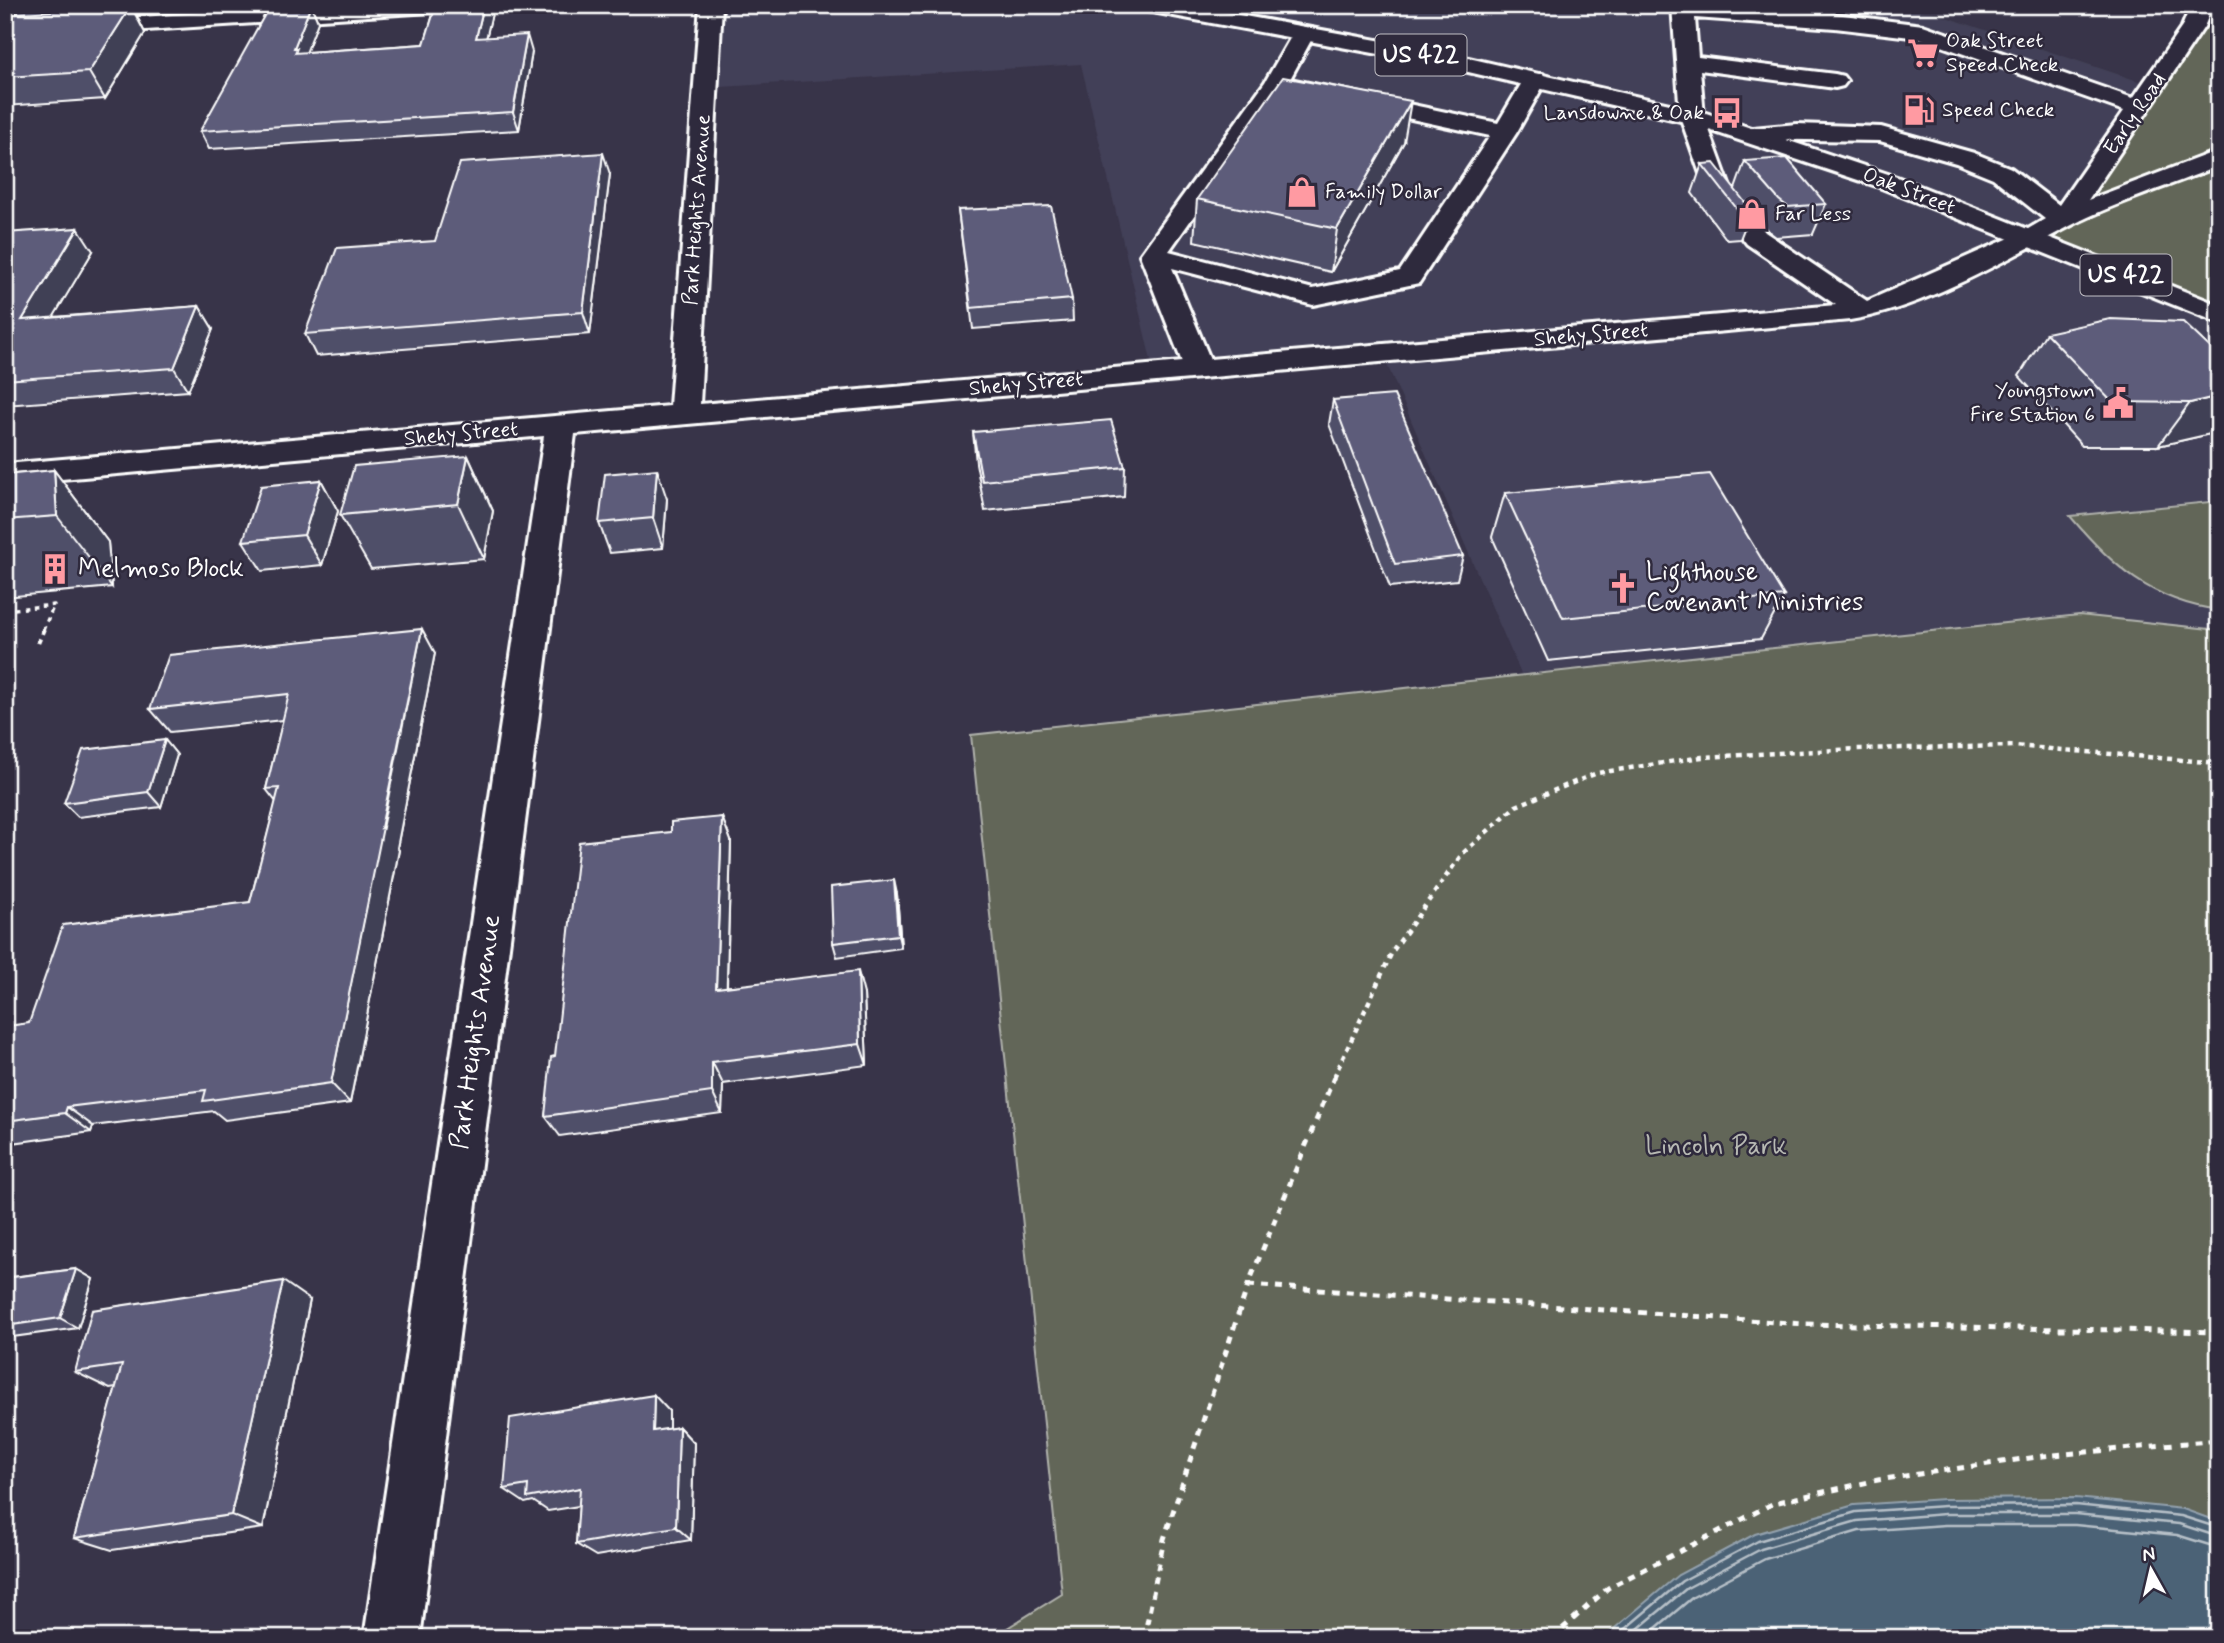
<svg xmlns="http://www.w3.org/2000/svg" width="2224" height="1643" font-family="Mynerve,sans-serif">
  <rect width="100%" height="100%" fill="#383449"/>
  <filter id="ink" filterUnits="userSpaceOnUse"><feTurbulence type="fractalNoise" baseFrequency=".0143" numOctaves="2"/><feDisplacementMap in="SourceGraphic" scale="14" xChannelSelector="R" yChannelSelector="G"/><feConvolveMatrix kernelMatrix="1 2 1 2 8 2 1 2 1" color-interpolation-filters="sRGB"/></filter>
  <g filter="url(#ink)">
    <path fill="#434058" d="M711,5H1832L1931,12L2153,86L2219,315V630L2079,615L1521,674L1382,353L1154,373L1081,64L705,88Z"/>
    <path fill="#626658" stroke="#b0b2ac" stroke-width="2" d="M2202,5H2219V315L2032,238L2062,220Z
      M2219,501V610C2151,601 2112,566 2070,516Z
      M2079,615L2219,630V1638H991L1062,1594L971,735Z"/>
    <path fill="#4b6276" stroke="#93a1ad" stroke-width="2" d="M2076,1498L2183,1509L2219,1522V1638H1603L1678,1575L1755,1534L1854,1505L1944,1499Z"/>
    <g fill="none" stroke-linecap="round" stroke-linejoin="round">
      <path stroke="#b7c0c8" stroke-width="2.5" d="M1614,1638L1682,1581L1758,1541L1856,1512L1945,1506L2076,1505L2181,1516L2219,1528
        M1627,1638L1687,1588L1761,1549L1857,1521L1945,1514H2075L2179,1524L2219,1537
        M1644,1638L1693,1597L1765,1559L1859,1531L1945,1525H2075L2177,1535L2219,1548"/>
      <defs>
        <path id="minor" d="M337,5H458L455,10L447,11L5,39V25Z
          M700,5H722L700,404L1182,362L1140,255L1265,82L1296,28H1312L1315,33L1290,79L1498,123L1527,74H1543L1547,79L1517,132L1419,283L1313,305L1172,268L1210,359L1836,305L1747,244L1706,191L1680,116L1672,5L1835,14L1923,25L2133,98L2182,27L2191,5H2213L2204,27L2088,200L2219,150V166C2172,185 2114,203 2070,226C2003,261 1924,308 1850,320L575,434L420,1638H364L544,436L5,484V464L670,406ZM1695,18L1835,28L1919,38L2124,111L2059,205L2011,168L1974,153L1881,127L1797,124L1742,129L1739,134L1742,139L1880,141L1956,163L1993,178L2045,219L2023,232L1867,301L1765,232L1731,190L1704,116L1700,70L1835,88L1843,86L1847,81L1843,76L1835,74L1698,57ZM1282,91L1490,136L1400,271L1313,289L1169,251Z"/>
        <path id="highway" d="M1136,5H1184L1438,51L1700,111L1897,177L2219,305V323L1879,187L1685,122L1438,65L1147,11L1139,10Z"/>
      </defs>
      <use href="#minor" stroke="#fff" stroke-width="6"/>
      <use href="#highway" stroke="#fff" stroke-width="6"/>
      <path stroke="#fff" stroke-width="3.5" stroke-dasharray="4.5 4.5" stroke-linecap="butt" d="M5,610L54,605L43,630"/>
      <path stroke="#fff" stroke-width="4.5" stroke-dasharray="5 5" stroke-linecap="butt" d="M38,643L44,628
        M1334,1077L1392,952L1462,854L1516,806L1597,773L1702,757L1856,749L2015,746L2219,763"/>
      <path stroke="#fff" stroke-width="5" stroke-dasharray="7 7" stroke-linecap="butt" d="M1248,1285L1805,1324L2219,1332
        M1144,1638L1164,1539L1248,1285L1335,1075
        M1552,1638L1608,1588L1774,1503L1878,1480L2043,1456L2219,1440"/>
      <use href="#minor" fill="#2f2a3d" fill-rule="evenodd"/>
      <use href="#highway" fill="#2f2a3d" fill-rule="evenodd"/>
    </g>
    <path fill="#504f69" stroke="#fff" stroke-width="2" d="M5,5H162L158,13L136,14L145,33L105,99L5,106Z
      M311,5L318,22L306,52L424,44L436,5H494L486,38L532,52L519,130L209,149L200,131Z
      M1404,142L1331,272L1194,241L1197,199Z
      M1745,161L1826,204L1813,234L1776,237L1767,230L1751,211L1740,239L1727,240L1692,193L1702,164L1735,189Z
      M610,174L590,334L316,356L305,334L435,241Z
      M958,210L1072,299L1073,321L973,329Z
      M5,233L93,251L53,317L199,306L213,329L188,391L5,405Z
      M2046,333L2219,396V432L2158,446H2082L2019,376Z
      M1333,400L1463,556L1457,580L1390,587L1329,424Z
      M973,432L1125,467L1124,497L985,511L976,463Z
      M468,456L493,511L484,559L371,569L340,515Z
      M54,470L108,542L112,587L5,597V475Z
      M321,480L338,511L322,565L262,571L243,541Z
      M1505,493L1784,596L1761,639L1548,661L1492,537Z
      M667,499L663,548L610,553L599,523Z
      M435,653L397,848L399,850L350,1103L225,1120L214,1111L93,1126L91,1132L5,1144V1034L29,1023L250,902L276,802L266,789L283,720L170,732L150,709Z
      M165,740L177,755L161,807L78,817L64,803Z
      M722,817L731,841L727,986L864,994L867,1065L723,1084L722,1113L560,1136L545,1116L555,1056L671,832Z
      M897,894L901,948L837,957L833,943Z
      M76,1269L93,1279L78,1328L5,1338V1278Z
      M310,1300L263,1528L112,1550L74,1538L116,1388L110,1389L75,1372Z
      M669,1411V1429L679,1427L694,1443L691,1540L596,1556L576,1544L579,1506L548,1511L533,1501L525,1503L504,1489Z"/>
    <path fill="#414055" stroke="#fff" stroke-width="2" d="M153,5H162L158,13Z
      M311,5L318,22L303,61V71L294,48Z
      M484,5H494L482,56L476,38Z
      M131,6L145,33L105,99L89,72Z
      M527,35L532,52L519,130L513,112Z
      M1411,101L1404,142L1331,272L1337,229Z
      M603,153L610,174L590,334L583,312Z
      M78,228L93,251L38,343L22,320Z
      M199,306L213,329L188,391L174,368Z
      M2219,396V432L2158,446L2190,403Z
      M468,456L493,511L484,559L458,504Z
      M657,469L667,499L663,548L653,518Z
      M54,470L108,542L112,587L57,516Z
      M321,480L338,511L322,565L304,535Z
      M422,629L435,653L397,848L399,850L350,1103L331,1083Z
      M165,740L177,755L161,807L148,792Z
      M722,817L731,841L726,1010L716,988Z
      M894,880L897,894L901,948L898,935Z
      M858,971L864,994L867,1065L860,1044Z
      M712,1062L723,1084L722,1113L712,1092Z
      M67,1107L93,1126L91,1132L65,1113Z
      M76,1269L93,1279L78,1328L60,1318Z
      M283,1281L310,1300L263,1528L231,1515Z
      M654,1395L669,1411V1446L653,1431Z
      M679,1427L694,1443L691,1540L676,1527Z"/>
    <path fill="#5d5c7a" stroke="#fff" stroke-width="2" d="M311,5L294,48H297L295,53L424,44L436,5H484L476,38L527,35L513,112L200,131L269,7Z
      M131,6L89,72L5,77V14Z
      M1283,77L1411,101L1337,229L1197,199Z
      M603,153L583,312L305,334L337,248L435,241L460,163Z
      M1787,158L1826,204L1788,207L1779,200L1745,161Z
      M1714,163L1751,210H1738L1702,164Z
      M1051,206L1072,299L971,308L958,210Z
      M78,228L22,320L199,306L174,368L5,380V233Z
      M2110,319L2183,322L2219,356V396L2190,403L2112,402L2046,333Z
      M1394,395L1463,556L1395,564L1333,400Z
      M1111,420L1125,467L982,481L973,432Z
      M468,456L458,504L340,515L354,466Z
      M657,469L653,518L599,523L605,474Z
      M54,470L57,516L5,520V475Z
      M1710,474L1784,596L1563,618L1505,493Z
      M321,480L304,535L243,541L261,486Z
      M422,629L381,828L383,827L331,1083L203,1101L206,1090L67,1107L65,1113L5,1121V1034L8,1026L29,1023L63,925L250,902L279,788L266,789L289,694L150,709L169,655Z
      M165,740L148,792L64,803L83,750Z
      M722,817L716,988L858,971L860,1044L712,1062V1092L545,1116L551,1057L555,1056L579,842L671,832V822Z
      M894,880L898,935L833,943L831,887Z
      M76,1269L60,1318L5,1326V1278Z
      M283,1281L231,1515L74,1538L122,1365L75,1372L92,1310Z
      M654,1395L653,1431L679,1427L676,1527L576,1544L580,1488L527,1498L528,1485L504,1489L510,1418Z"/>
  </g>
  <defs>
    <symbol id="supermarket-bare" viewBox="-9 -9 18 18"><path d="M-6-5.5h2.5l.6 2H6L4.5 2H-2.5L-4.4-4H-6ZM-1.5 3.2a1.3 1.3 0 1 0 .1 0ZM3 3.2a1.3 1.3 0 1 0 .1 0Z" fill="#ff9aa2" stroke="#2f2a3d" stroke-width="2.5" paint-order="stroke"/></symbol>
    <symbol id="fuel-bare" viewBox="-9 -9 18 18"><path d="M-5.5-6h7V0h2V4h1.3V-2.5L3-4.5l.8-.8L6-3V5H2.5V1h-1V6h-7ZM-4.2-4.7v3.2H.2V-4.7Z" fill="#ff9aa2" stroke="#2f2a3d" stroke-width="2.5" paint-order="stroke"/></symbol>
    <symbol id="bus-bare" viewBox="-9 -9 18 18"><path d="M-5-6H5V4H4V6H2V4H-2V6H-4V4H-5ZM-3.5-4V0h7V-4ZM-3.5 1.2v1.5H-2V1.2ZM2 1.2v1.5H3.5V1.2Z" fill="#ff9aa2" stroke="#2f2a3d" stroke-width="2.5" paint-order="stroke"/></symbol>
    <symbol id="shop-bare" viewBox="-9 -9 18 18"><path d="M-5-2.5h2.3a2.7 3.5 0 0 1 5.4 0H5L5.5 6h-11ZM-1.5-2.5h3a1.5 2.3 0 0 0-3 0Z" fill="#ff9aa2" stroke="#2f2a3d" stroke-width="2.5" paint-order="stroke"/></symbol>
    <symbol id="civic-bare" viewBox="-9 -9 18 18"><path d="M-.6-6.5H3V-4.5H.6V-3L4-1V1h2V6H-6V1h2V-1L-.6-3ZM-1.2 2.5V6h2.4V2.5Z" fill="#ff9aa2" stroke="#2f2a3d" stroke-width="2.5" paint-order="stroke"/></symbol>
    <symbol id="building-bare" viewBox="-9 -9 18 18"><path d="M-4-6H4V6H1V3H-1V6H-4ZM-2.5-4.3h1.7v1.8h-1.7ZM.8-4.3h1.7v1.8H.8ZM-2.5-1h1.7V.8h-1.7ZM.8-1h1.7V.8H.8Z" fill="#ff9aa2" stroke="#2f2a3d" stroke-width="2.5" paint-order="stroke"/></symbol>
    <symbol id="church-bare" viewBox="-9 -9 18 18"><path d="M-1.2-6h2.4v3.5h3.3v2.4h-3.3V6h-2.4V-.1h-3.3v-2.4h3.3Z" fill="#ff9aa2" stroke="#2f2a3d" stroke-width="2.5" paint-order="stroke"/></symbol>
  </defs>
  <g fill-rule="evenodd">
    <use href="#supermarket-bare" x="1901" y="31" width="44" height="44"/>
    <use href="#fuel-bare" x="1897" y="88" width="44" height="44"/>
    <use href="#bus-bare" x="1705" y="91" width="44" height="44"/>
    <use href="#shop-bare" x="1280" y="170" width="44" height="44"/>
    <use href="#shop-bare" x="1730" y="192" width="44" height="44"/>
    <use href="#civic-bare" x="2096" y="381" width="44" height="44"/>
    <use href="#building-bare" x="33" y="547" width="44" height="44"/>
    <use href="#church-bare" x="1601" y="566" width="44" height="44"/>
  </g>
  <g text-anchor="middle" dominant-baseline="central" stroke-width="5" stroke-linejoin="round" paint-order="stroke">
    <g font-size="21" fill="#fff" stroke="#2f2a3d" text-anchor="start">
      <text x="1946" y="41">Oak Street<tspan x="1946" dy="24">Speed Check</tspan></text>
      <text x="1942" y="110">Speed Check</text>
      <text x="1704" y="113" text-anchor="end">Lansdowne &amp; Oak</text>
      <text x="1325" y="192">Family Dollar</text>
      <text x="1775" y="214">Far Less</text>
      <text x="2095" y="391" text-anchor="end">Youngstown<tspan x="2095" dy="24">Fire Station 6</tspan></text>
    </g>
    <g font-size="21" fill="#fff" stroke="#2f2a3d">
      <text transform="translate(2135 114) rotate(-56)">Early Road</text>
      <text transform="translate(1909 191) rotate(21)">Oak Street</text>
      <text transform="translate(697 210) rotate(-86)">Park Heights Avenue</text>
      <text transform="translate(1591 335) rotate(-5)">Shehy Street</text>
      <text transform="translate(1026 384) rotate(-5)">Shehy Street</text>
      <text transform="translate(461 434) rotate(-5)">Shehy Street</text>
    </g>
    <g fill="#2f2a3d" stroke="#c1bfc5" stroke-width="2">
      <rect x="1375.5" y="34.5" width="91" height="41" rx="5"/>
      <rect x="2080.5" y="254.5" width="91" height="41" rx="5"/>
    </g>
    <g font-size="24" font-weight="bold" fill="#fff">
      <text x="1421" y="55">US 422</text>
      <text x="2126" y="275">US 422</text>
    </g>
    <g font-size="26" fill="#fff" stroke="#2f2a3d" text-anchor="start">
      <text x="78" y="569">Melmoso Block</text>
      <text x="1646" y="573">Lighthouse<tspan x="1646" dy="30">Covenant Ministries</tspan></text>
    </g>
    <g font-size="26" fill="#fff" stroke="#2f2a3d">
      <text transform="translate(476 1032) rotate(-82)">Park Heights Avenue</text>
    </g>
    <g font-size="26" fill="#b8bab4" stroke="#2f2a3d">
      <text x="1716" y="1147">Lincoln Park</text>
    </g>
  </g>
  <rect width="2224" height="1643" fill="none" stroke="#2f2a3d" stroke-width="28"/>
  <rect x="14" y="14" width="2196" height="1615" fill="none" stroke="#fff" stroke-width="2.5" filter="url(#ink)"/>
  <g transform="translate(2151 1570) rotate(352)" stroke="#2f2a3d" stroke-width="5" paint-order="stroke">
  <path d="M0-5L12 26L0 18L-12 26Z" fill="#ffffff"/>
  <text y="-10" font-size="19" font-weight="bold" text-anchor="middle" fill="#ffffff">N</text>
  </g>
</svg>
